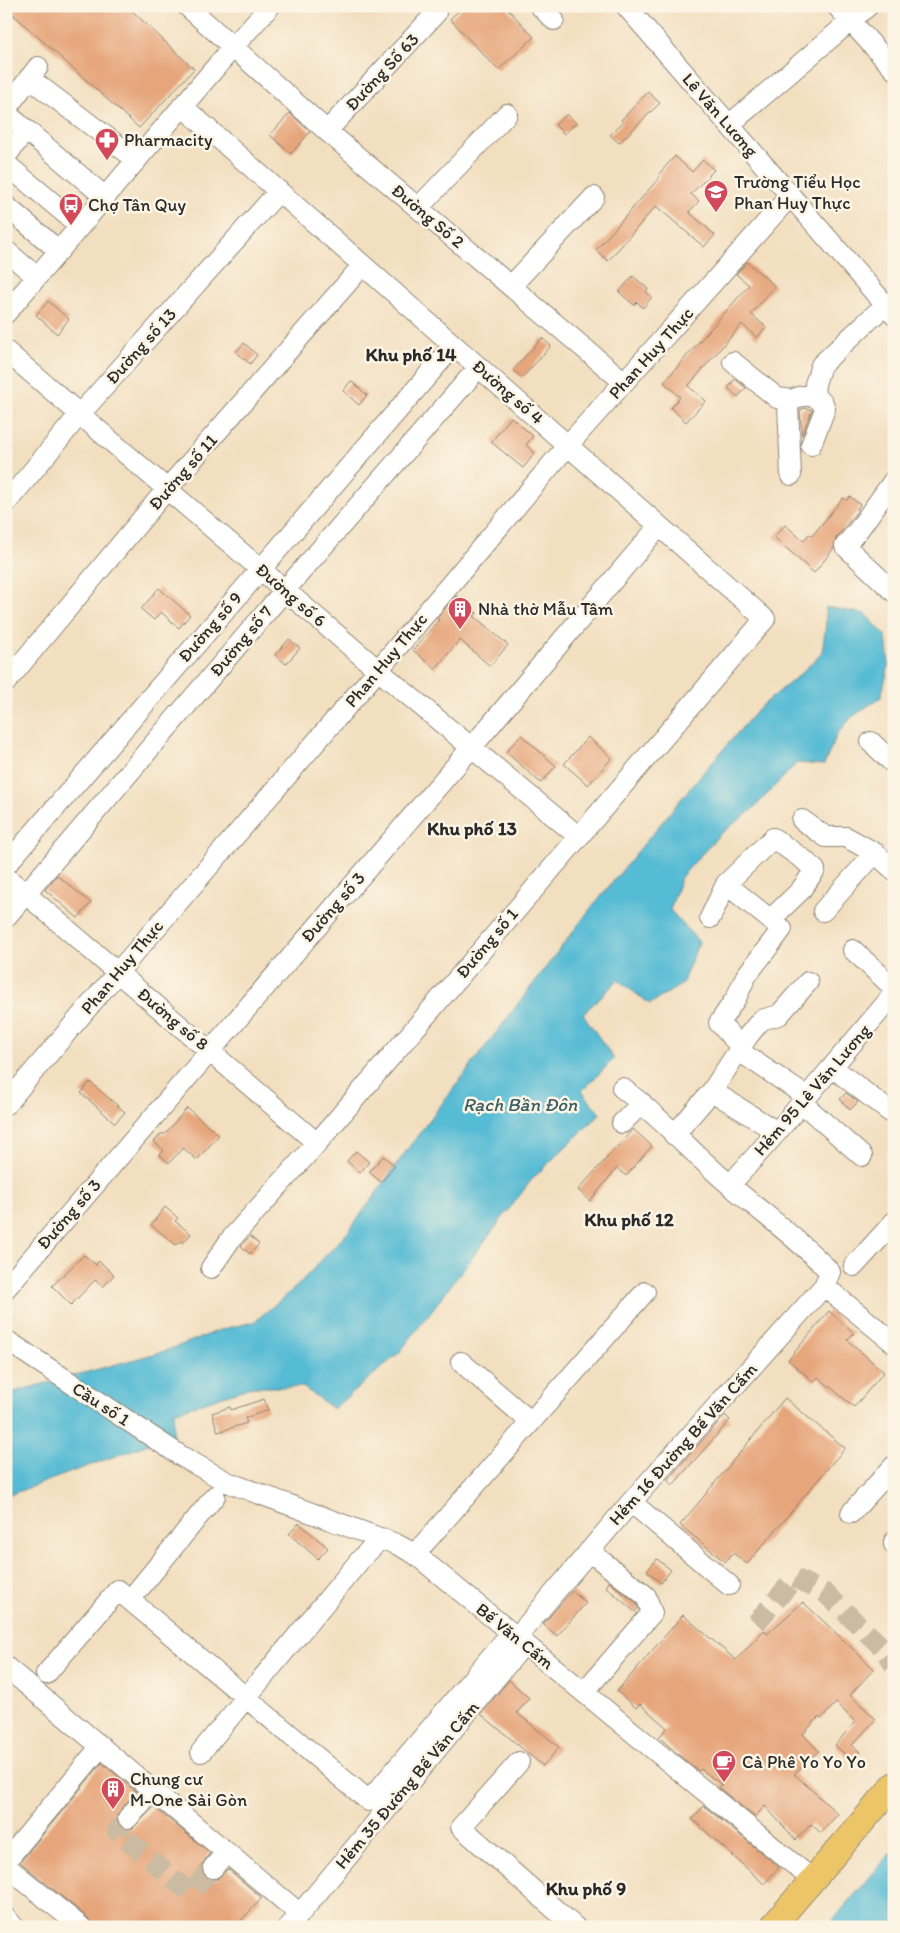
<svg xmlns="http://www.w3.org/2000/svg" width="900" height="1933" font-family="Itim,sans-serif">
  <rect width="100%" height="100%" fill="#fcf5e5"/>
  <filter id="ink" filterUnits="userSpaceOnUse"><feTurbulence type="fractalNoise" baseFrequency=".02" numOctaves="2"/><feDisplacementMap in="SourceGraphic" scale="10" xChannelSelector="R" yChannelSelector="G"/><feConvolveMatrix kernelMatrix="1 2 1 2 8 2 1 2 1" color-interpolation-filters="sRGB"/></filter>
  <filter id="wash" filterUnits="userSpaceOnUse"><feTurbulence type="fractalNoise" baseFrequency=".0096" numOctaves="4" result="noise"/><feDisplacementMap in="SourceGraphic" scale="20" xChannelSelector="R" yChannelSelector="G"/><feGaussianBlur stdDeviation="1.12" result="paint"/><feColorMatrix in="noise" values="0 0 0 0 0 0 0 0 0 0 0 0 0 0 0 0 0 1.4 0 .05"/><feComposite in="paint" operator="in"/></filter>
  <g filter="url(#wash)">
    <rect width="100%" height="100%" fill="#f2dfc0"/>
    <path fill="#56bbd4" stroke="#407380" d="M826,607L865,614L886,636L889,665L881,697L852,717L837,734L824,765L797,763L752,810L720,834L681,877L670,910L699,942L682,984L650,1004L618,980L583,1014L614,1059L582,1091L600,1114L533,1178L399,1353L333,1409L303,1387H251L174,1412L173,1435L6,1496V1394L165,1351L223,1329L254,1322L296,1287L349,1231L412,1143L591,908L701,775L759,708L797,677L822,653L826,623Z
      M894,1849V1927H827Z"/>
    <g id="blocks">
      <path fill="#e6a57a" d="M6,6H127L194,69L139,128L6,8Z
        M464,6H505L534,37L498,70L450,19Z
        M648,92L660,103L619,143L610,135L623,122L621,120Z
        M290,113L310,132L291,154L270,135Z
        M567,114L576,123L564,134L555,125Z
        M675,156L692,172L703,160L714,170L691,194L699,201L689,212L715,235L704,247L656,206L608,261L596,250L660,177L658,175Z
        M747,262L775,286L751,314L766,327L757,338L742,324L688,386L706,401L686,422L671,408L680,397L664,382L749,285L736,274Z
        M633,276L648,289L646,292L652,297L643,308L637,302L634,305L619,292Z
        M48,301L69,319L57,334L36,315Z
        M542,338L551,346L522,378L513,370Z
        M244,343L257,355L250,364L236,352Z
        M735,379L746,388L738,397L728,388Z
        M351,381L367,395L359,405L343,391Z
        M805,408L812,410L802,435L800,410Z
        M511,417L533,436L526,445L535,453L523,468L491,442Z
        M850,496L860,505L857,509L858,510L836,538L834,548L814,573L774,537L785,525L804,541L809,534L812,536L843,498L847,500Z
        M159,588L190,615L179,628L161,612L154,620L141,609Z
        M456,596L477,613L474,616L508,645L490,666L460,640L435,669L413,650L439,620L437,618Z
        M289,639L300,648L286,664L275,655Z
        M521,735L556,766L541,783L506,752Z
        M588,737L612,758L588,785L564,764Z
        M57,875L91,903L78,918L45,890Z
        M90,1082L125,1112L115,1123L81,1093Z
        M846,1093L858,1102L850,1110L840,1099Z
        M187,1108L219,1135L197,1160L183,1148L169,1163L160,1155L164,1150L154,1142L162,1133L164,1135Z
        M633,1129L652,1146L626,1176L617,1168L590,1201L578,1190Z
        M356,1151L369,1162L360,1173L347,1161Z
        M383,1156L395,1166L381,1182L369,1172Z
        M165,1207L178,1218L175,1221L191,1234L183,1243L180,1241L176,1245L151,1225Z
        M250,1236L259,1244L250,1254L241,1246Z
        M84,1255L96,1265L99,1261L114,1275L103,1287L95,1280L71,1305L52,1286Z
        M829,1311L854,1333L847,1340L884,1372L854,1407L818,1377L814,1382L788,1360Z
        M785,1398L845,1448L747,1564L733,1553L725,1562L680,1525Z
        M264,1399L268,1410L245,1418L247,1423L218,1432L212,1413L230,1407L231,1410Z
        M725,1415L730,1420L673,1485L667,1480Z
        M299,1523L328,1548L318,1559L289,1534Z
        M657,1559L671,1570L661,1583L647,1571Z
        M609,1582L636,1603L638,1608L635,1612L606,1587Z
        M572,1591L586,1603L557,1636L543,1624Z
        M803,1602L874,1669L850,1695L876,1719L852,1745L860,1752L852,1761L835,1745L855,1722L836,1703L821,1719L819,1717L803,1734L819,1751L794,1774L838,1814L821,1833L811,1824L796,1840L765,1806L755,1817L719,1788L722,1785L701,1769L699,1771L681,1757L659,1737L667,1728L640,1704L636,1708L617,1691L683,1615L736,1660L764,1630L767,1634Z
        M509,1680L529,1698L517,1713L559,1747L543,1766L481,1714Z
        M102,1763L136,1792L117,1815V1821L120,1827L126,1830L132,1829L154,1807L210,1853L201,1866L202,1872L205,1877L211,1880L217,1879L228,1869L262,1898L235,1927H93L88,1918L20,1862Z
        M704,1806L779,1867L764,1884L692,1819Z"/>
    </g>
  </g>
  <g filter="url(#ink)">
    <use href="#blocks" fill-opacity="0" stroke="#8e8576" stroke-width="1"/>
    <g fill="none" stroke-linecap="round" stroke-linejoin="round">
      <path stroke="#cabba2" stroke-width="20" stroke-dasharray="20 10" stroke-linecap="butt" d="M756,1623L795,1578L825,1593L882,1647L894,1665
        M128,1818L117,1831L190,1893L213,1868"/>
      <defs>
        <path id="minor" d="M187,6L327,131L624,382
          M540,6L554,20
          M626,6L894,315
          M837,6L894,69
          M29,78L137,160
          M182,106L765,619L317,1143L230,1240L211,1268
          M6,109L38,67
          M6,113L26,130L6,156
          M729,125L868,6
          M26,130L105,197
          M327,131L436,13
          M6,164L80,226
          M6,206L59,251
          M418,208L507,114
          M6,251L37,277
          M511,286L594,197
          M6,313L233,47L270,6
          M6,351L378,670L578,836
          M733,362L777,398L792,400
          M811,445L825,409L823,403L814,396L815,384L821,365L885,305
          M791,475L788,405C795,396 803,395 814,396
          M894,480L859,529L845,546L894,592
          M6,503L80,414L279,191
          M6,682L167,489L363,265
          M871,742L894,764
          M802,820L826,837H846L875,853L894,870
          M6,865L454,345
          M6,877L317,1143
          M726,884L782,929L746,976L736,998L719,1023C727,1031 732,1039 742,1046
          M823,911L875,853
          M6,917L285,590L479,367
          M710,918L726,884L773,838L804,860L815,870L800,891L771,919
          M853,950L894,988
          M739,1051L807,1097
          M832,1067L894,1115
          M712,1091L777,1132
          M802,1103L862,1156
          M6,1104L118,972L378,670L568,445L790,196
          M622,1123L642,1103
          M674,1135L712,1091L748,1036L761,1020L779,1015L808,982
          M730,1185L777,1132L894,994
          M854,1266L894,1222
          M824,1286L894,1343
          M6,1288L471,748L659,526
          M6,1340L181,1456L227,1482L396,1544L415,1554L813,1880
          M461,1362L531,1422
          M631,1502L729,1585
          M851,1513L894,1466
          M894,1542V1544
          M415,1554L645,1292
          M130,1600L215,1496
          M516,1638L631,1502L824,1286L830,1272C800,1240 763,1214 730,1185C693,1154 661,1117 622,1088
          M6,1667L300,1914
          M46,1674L118,1590L369,1801L511,1633
          M584,1692L652,1613L646,1596L589,1551
          M201,1752L361,1559L381,1538
          M519,1762L461,1827L575,1927
          M128,1818L153,1790
          M6,1861L101,1746
          M6,1866L81,1927
          M213,1868L226,1852
          M6,1918L14,1927
          M289,1927L524,1644"/>
        <path id="major" d="M772,1927L894,1785"/>
      </defs>
      <use href="#minor" stroke="#8e8576" stroke-width="22"/>
      <use href="#major" stroke="#8e8576" stroke-width="27"/>
      <use href="#minor" stroke="#fff" stroke-width="20"/>
      <use href="#major" stroke="#edc569" stroke-width="25"/>
    </g>
  </g>
  <defs>
    <symbol id="pharmacy-pin" viewBox="-11 -11 22 30"><path d="M0 17L-7.5 6A9.5 9.5 0 1 1 7.5 6Z" fill="#d1495b" stroke="#fcf5e5"/><path d="M-2-6h4v4h4v4h-4v4h-4v-4h-4v-4h4Z" fill="#fff"/></symbol>
    <symbol id="school-pin" viewBox="-11 -11 22 30"><path d="M0 17L-7.5 6A9.5 9.5 0 1 1 7.5 6Z" fill="#d1495b" stroke="#fcf5e5"/><path d="M0-5L7-2L0 1L-7-2ZM-4 1L0 2.5L4 1V4Q0 6-4 4Z" fill="#fff"/></symbol>
    <symbol id="bus-pin" viewBox="-11 -11 22 30"><path d="M0 17L-7.5 6A9.5 9.5 0 1 1 7.5 6Z" fill="#d1495b" stroke="#fcf5e5"/><path d="M-5-6H5V4H4V6H2V4H-2V6H-4V4H-5ZM-3.5-4V0h7V-4ZM-3.5 1.2v1.5H-2V1.2ZM2 1.2v1.5H3.5V1.2Z" fill="#fff"/></symbol>
    <symbol id="building-pin" viewBox="-11 -11 22 30"><path d="M0 17L-7.5 6A9.5 9.5 0 1 1 7.5 6Z" fill="#d1495b" stroke="#fcf5e5"/><path d="M-4-6H4V6H1V3H-1V6H-4ZM-2.5-4.3h1.7v1.8h-1.7ZM.8-4.3h1.7v1.8H.8ZM-2.5-1h1.7V.8h-1.7ZM.8-1h1.7V.8H.8Z" fill="#fff"/></symbol>
    <symbol id="cafe-pin" viewBox="-11 -11 22 30"><path d="M0 17L-7.5 6A9.5 9.5 0 1 1 7.5 6Z" fill="#d1495b" stroke="#fcf5e5"/><path d="M-5.5-4.5H6V0H3Q3 3.5 0 3.5H-2.5Q-5.5 3.5-5.5 0ZM3-3.2v2h1.7v-2ZM-6 4.5H4V6H-6Z" fill="#fff"/></symbol>
  </defs>
  <g fill-rule="evenodd">
    <use href="#pharmacy-pin" x="93" y="126" width="28" height="38"/>
    <use href="#school-pin" x="702" y="178" width="28" height="38"/>
    <use href="#bus-pin" x="57" y="191" width="28" height="38"/>
    <use href="#building-pin" x="446" y="595" width="28" height="38"/>
    <use href="#cafe-pin" x="710" y="1748" width="28" height="38"/>
    <use href="#building-pin" x="99" y="1775" width="28" height="38"/>
  </g>
  <g text-anchor="middle" dominant-baseline="central" stroke-width="5" stroke-linejoin="round" paint-order="stroke">
    <g font-size="18" fill="#2b2b2b" stroke="#fcf5e5">
      <text transform="translate(382 72) rotate(-47)">Đường Số 63</text>
      <text transform="translate(720 115) rotate(49)">Lê Văn Lương</text>
      <text transform="translate(428 216) rotate(40)">Đường Số 2</text>
      <text transform="translate(141 346) rotate(-48)">Đường số 13</text>
      <text transform="translate(651 353) rotate(-48)">Phan Huy Thực</text>
      <text transform="translate(508 392) rotate(41)">Đường số 4</text>
      <text transform="translate(183 472) rotate(-49)">Đường số 11</text>
      <text transform="translate(291 595) rotate(41)">Đường số 6</text>
      <text transform="translate(210 627) rotate(-49)">Đường số 9</text>
      <text transform="translate(241 641) rotate(-50)">Đường số 7</text>
      <text transform="translate(386 660) rotate(-50)">Phan Huy Thực</text>
      <text transform="translate(333 907) rotate(-49)">Đường số 3</text>
      <text transform="translate(487 943) rotate(-50)">Đường số 1</text>
      <text transform="translate(122 967) rotate(-50)">Phan Huy Thực</text>
      <text transform="translate(173 1019) rotate(40)">Đường số 8</text>
      <text transform="translate(812 1090) rotate(-49)">Hẻm 95 Lê Văn Lương</text>
      <text transform="translate(69 1214) rotate(-49)">Đường số 3</text>
      <text transform="translate(101 1404) rotate(33)">Cầu số 1</text>
      <text transform="translate(683 1444) rotate(-48)">Hẻm 16 Đường Bế Văn Cấm</text>
      <text transform="translate(515 1636) rotate(39)">Bế Văn Cấm</text>
      <text transform="translate(407 1785) rotate(-50)">Hẻm 35 Đường Bế Văn Cấm</text>
    </g>
    <g font-size="18" fill="#2b2b2b" stroke="#fcf5e5" text-anchor="start">
      <text x="124" y="140">Pharmacity</text>
      <text x="734" y="182">Trường Tiểu Học<tspan x="734" dy="21">Phan Huy Thực</tspan></text>
      <text x="88" y="205">Chợ Tân Quy</text>
      <text x="478" y="609">Nhà thờ Mẫu Tâm</text>
      <text x="742" y="1762">Cà Phê Yo Yo Yo</text>
      <text x="130" y="1779">Chung cư<tspan x="130" dy="21">M-One Sài Gòn</tspan></text>
    </g>
    <g font-size="19" font-weight="bold" fill="#2b2b2b" stroke="#fcf5e5">
      <text x="411" y="354">Khu phố 14</text>
      <text x="472" y="828">Khu phố 13</text>
      <text x="629" y="1219">Khu phố 12</text>
      <text x="586" y="1888">Khu phố 9</text>
    </g>
    <g font-size="19" font-style="italic" fill="#3a5d66" stroke="#fcf5e5">
      <text x="520" y="1104">Rạch Bần Đôn</text>
    </g>
  </g>
  <rect width="900" height="1933" fill="none" stroke="#fcf5e5" stroke-width="25"/>
</svg>
